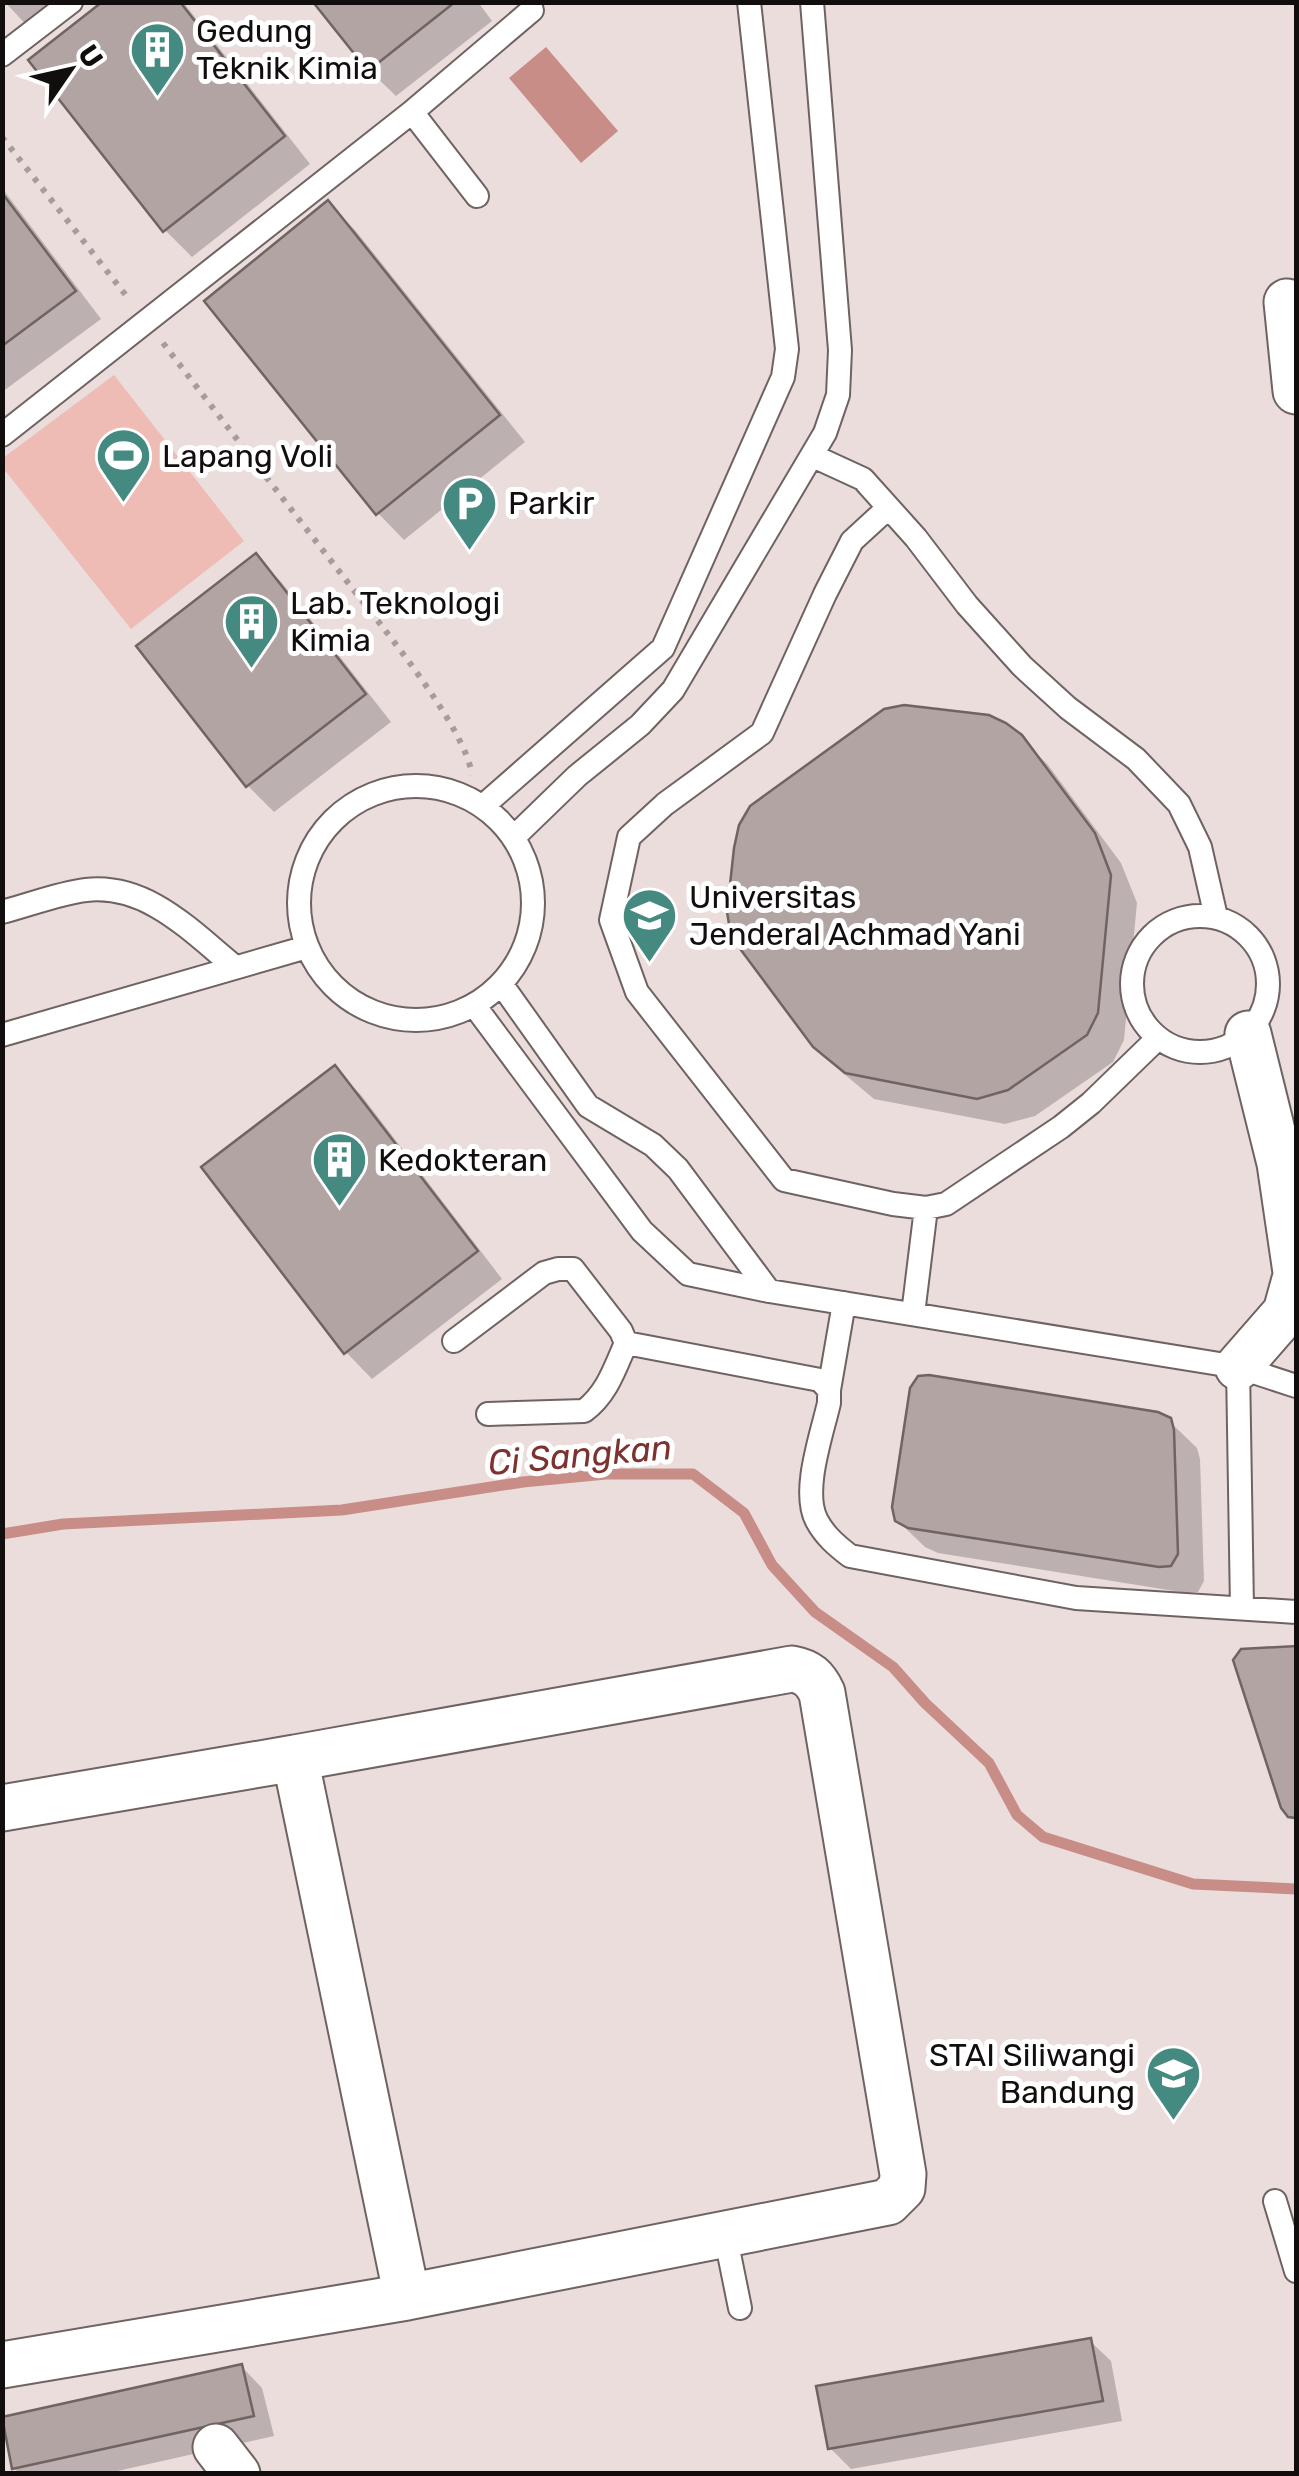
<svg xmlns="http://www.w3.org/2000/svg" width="1299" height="2476" font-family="Rubik,sans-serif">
  <rect width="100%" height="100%" fill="#ebdddc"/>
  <path fill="#eebbb5" d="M114,375L244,541L131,629L3,468V458Z"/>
  <path fill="#c88d87" d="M546,47L618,131L581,163L509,78Z"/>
  <path fill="#0003" d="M5,2H66L31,30Z
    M106,2H183L310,164L192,257L165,230Z
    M316,2H478L492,21L396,96L369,70Z
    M2,188L101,319L2,392Z
    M328,203L355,230L525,442L404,540L378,513Z
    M256,556L282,583L391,722L274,812L248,786L139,647Z
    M1020,737L1048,765L1121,863L1137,903L1124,1040L1113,1062L1035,1116L1005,1124L874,1099L843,1073L815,1045Z
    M334,1068L361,1095L502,1279L372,1379L346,1352Z
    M1169,1421L1197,1448L1200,1459L1204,1581L1198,1592L1187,1593L938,1553L925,1547L897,1520Z
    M1296,1649V1822L1283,1807L1242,1652Z
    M1090,2341L1111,2361L1122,2421L851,2469L830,2448Z
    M242,2367L262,2388L274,2436L104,2474H20L14,2468Z"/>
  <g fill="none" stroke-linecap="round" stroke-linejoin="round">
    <path stroke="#c88d87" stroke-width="11" d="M2,1534L63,1524L342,1510L523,1482L606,1474H693L744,1513L772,1565L815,1612L893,1667L925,1703L989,1763L1017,1815L1043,1837L1193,1884L1296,1889"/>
  </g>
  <path fill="#b1a4a3" stroke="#6f6462" stroke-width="2.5" d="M102,2H180L285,136L163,232L28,60Z
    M313,2H455L368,71Z
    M2,193L76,291L2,346Z
    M328,200L500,415L376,515L204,301Z
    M256,553L366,694L246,787L136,646Z
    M904,705L989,715L1006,723L1022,735L1095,833L1111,875L1098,1013L1087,1035L1008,1090L977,1099L845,1073L813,1047L741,950L730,930L727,912L734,848L739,825L750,806L884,709Z
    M335,1065L478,1251L344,1354L201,1167Z
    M929,1375L1158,1412L1171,1418L1174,1430L1178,1554L1171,1566L1159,1567L908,1528L895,1521L892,1507L910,1388L918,1376Z
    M1296,1646V1818L1288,1817L1281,1808L1233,1660L1241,1649Z
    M1091,2338L1103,2401L828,2449L816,2386Z
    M242,2364L254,2416L12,2469L2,2417Z"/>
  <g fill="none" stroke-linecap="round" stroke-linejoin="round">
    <defs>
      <path id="lane" d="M2,55L71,2
        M477,196L412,112L532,10
        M2,435L412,112
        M813,456L863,479L916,538L967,605L1022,666L1068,708L1136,759L1179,804L1200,847L1216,917
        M888,508L852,541L825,594L762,733L665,804L629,837L611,920L637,992L784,1180L893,1204L926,1208L946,1204L1061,1127L1091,1103L1158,1038
        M299 903a117 117 0 1 1 234 0a117 117 0 1 1-234 0Z
        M483,806L663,648L783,377L787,349L749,2
        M514,837L577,776L640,725L673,690L825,433L838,395L840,350L812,2
        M2,912C29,905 60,893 86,890C147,883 192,932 235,967
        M1132 984a68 68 0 1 1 136 0a68 68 0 1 1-136 0Z
        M502,985L588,1106L653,1145L678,1169L769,1291
        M474,1005L642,1231L688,1274L769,1291L1238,1367L1296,1386
        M2,1035L307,947
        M913,1314L926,1208
        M454,1341L544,1273L558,1269H573L621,1331L626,1343
        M1238,1367L1242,1608
        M829,1390L844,1303
        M488,1414L584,1411C607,1394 615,1368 626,1343L820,1380L829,1390V1403C822,1434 801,1492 817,1521C825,1536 837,1546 850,1556L1076,1598L1296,1612
        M1275,2201L1296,2271
        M725,2234L740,2308"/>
      <path id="street" d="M1287,302L1296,391
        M1248,1034L1280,1163L1296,1272
        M1238,1367L1286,1312L1296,1276
        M295,1758L792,1669C808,1672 815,1678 822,1693L903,2174L902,2188L888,2202L407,2297
        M2,1808L295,1758L407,2297L2,2365
        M216,2447L237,2474"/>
    </defs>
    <use href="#lane" stroke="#6f6362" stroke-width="26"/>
    <use href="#street" stroke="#6f6362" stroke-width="49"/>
    <path stroke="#a79c9b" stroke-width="6" stroke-dasharray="5 8" stroke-linecap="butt" d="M2,137L128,298
      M163,343C225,424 287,504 349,584C381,626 465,726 472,775"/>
    <use href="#lane" stroke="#fff" stroke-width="22"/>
    <use href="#street" stroke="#fff" stroke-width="45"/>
  </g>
  <defs>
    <symbol id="building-pin" viewBox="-11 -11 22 30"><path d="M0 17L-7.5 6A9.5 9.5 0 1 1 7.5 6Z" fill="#458a80" stroke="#fff"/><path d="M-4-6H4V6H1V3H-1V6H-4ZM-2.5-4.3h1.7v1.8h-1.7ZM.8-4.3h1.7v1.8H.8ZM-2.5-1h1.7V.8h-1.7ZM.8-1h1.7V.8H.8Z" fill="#fff"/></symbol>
    <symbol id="stadium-pin" viewBox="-11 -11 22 30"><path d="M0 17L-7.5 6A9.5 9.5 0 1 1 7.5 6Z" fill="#458a80" stroke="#fff"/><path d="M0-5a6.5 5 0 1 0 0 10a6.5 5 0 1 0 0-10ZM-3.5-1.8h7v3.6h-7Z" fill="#fff"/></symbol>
    <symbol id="parking-pin" viewBox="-11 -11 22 30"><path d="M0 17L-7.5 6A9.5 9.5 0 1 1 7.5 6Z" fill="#458a80" stroke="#fff"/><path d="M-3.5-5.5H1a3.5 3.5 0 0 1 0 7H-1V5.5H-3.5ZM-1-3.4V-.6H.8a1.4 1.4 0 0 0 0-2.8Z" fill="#fff"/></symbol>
    <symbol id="university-pin" viewBox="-11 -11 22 30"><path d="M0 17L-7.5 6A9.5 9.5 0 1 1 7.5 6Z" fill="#458a80" stroke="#fff"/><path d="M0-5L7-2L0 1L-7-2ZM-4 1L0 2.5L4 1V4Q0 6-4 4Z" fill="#fff"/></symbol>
  </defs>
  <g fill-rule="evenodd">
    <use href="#building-pin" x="126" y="18" width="63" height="86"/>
    <use href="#stadium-pin" x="92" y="424" width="63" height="86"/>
    <use href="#parking-pin" x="438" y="472" width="63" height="86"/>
    <use href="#building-pin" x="220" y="590" width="63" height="86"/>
    <use href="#university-pin" x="618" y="884" width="63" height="86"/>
    <use href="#building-pin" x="308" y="1128" width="63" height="86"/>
    <use href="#university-pin" x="1142" y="2042" width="63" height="86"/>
  </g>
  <g text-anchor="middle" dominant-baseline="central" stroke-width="10" stroke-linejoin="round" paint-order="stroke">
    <g font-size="32" fill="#120e0d" stroke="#fff" text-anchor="start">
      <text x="196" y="31">Gedung<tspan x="196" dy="37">Teknik Kimia</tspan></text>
      <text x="162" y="456">Lapang Voli</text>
      <text x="508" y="503">Parkir</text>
      <text x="290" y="603">Lab. Teknologi<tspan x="290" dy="37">Kimia</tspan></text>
      <text x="689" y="897">Universitas<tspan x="689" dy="37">Jenderal Achmad Yani</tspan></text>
      <text x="378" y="1160">Kedokteran</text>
      <text x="1135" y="2055" text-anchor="end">STAI Siliwangi<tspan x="1135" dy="37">Bandung</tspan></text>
    </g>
    <g font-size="35" font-style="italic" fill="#7c322e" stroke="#fff">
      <text transform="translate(580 1455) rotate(-5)">Ci Sangkan</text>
    </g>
  </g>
  <rect width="1299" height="2476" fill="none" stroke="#120e0d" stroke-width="10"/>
  <g transform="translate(70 70) rotate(56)" stroke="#ffffff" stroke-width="8" paint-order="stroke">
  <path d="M0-8L18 38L0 25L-18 38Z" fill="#120e0d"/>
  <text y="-15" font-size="28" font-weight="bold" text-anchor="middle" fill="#120e0d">U</text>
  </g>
</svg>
